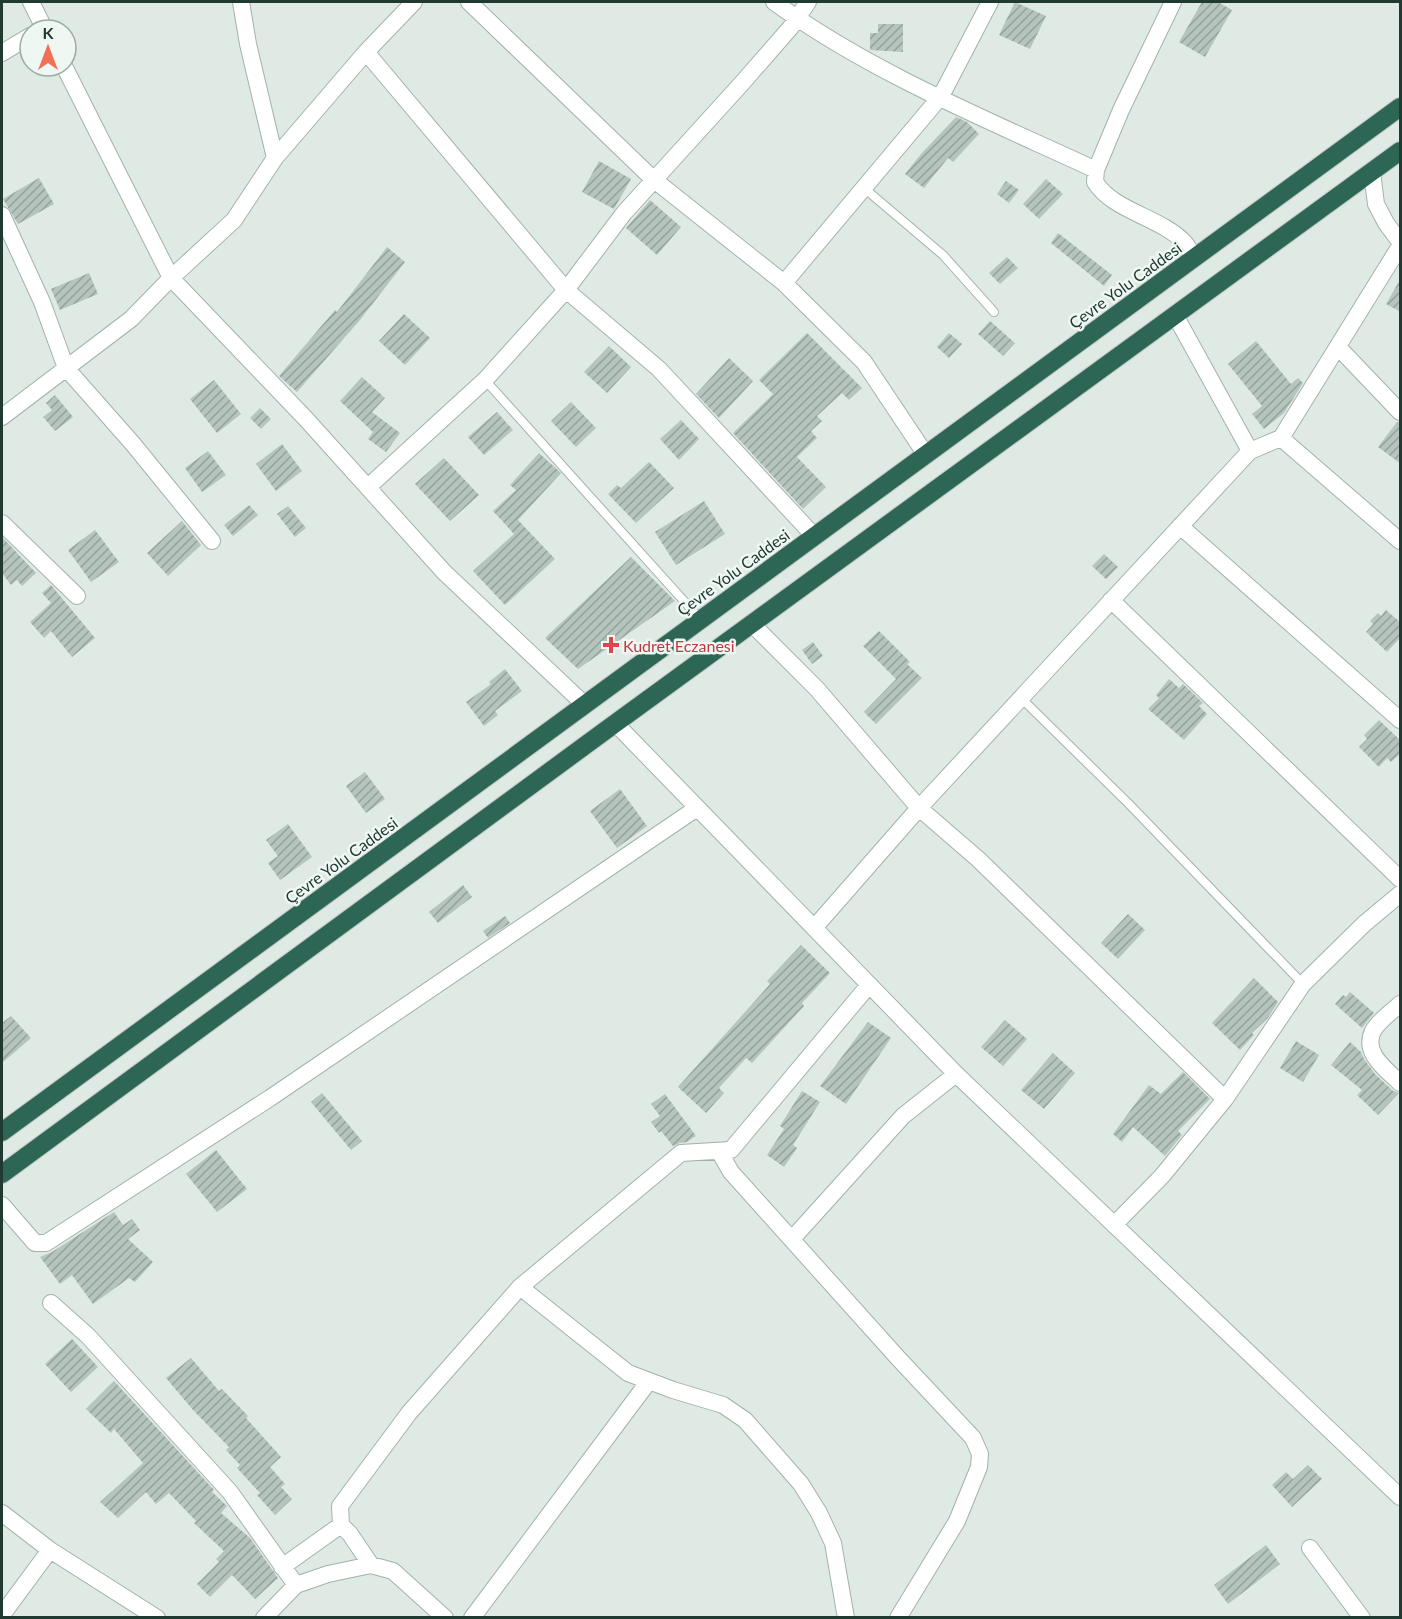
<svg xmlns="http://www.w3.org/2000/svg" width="1402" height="1619" font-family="Lato,sans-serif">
  <defs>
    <pattern id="building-hatch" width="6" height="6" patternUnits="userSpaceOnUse" patternTransform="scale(1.5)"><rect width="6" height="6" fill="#b5c5bd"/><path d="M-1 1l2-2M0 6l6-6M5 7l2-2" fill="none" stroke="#93a19a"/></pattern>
  </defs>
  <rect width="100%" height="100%" fill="#dfeae4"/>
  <path fill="url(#building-hatch)" d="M1015,2L1046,16L1030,49L999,35Z
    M1202,2H1218L1232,10L1205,57L1179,42Z
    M878,24H903V52L870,50V33H878Z
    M956,117L967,122L979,134L953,162L948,158L924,188L905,174L921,154Z
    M599,161L631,179L614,209L582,192Z
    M39,178L54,204L18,224L3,199Z
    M1046,179L1063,194L1039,219L1023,204Z
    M1006,181L1019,190L1009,203L997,194Z
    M650,200L681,227L657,255L626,228Z
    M1058,233L1112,275L1104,286L1051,243Z
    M387,247L405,262L360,320L297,392L279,376L335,310L337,312Z
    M1007,257L1018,268L1000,284L989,273Z
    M89,273L98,294L60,310L51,289Z
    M1401,278V312L1386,304Z
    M404,314L430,338L405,365L379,341Z
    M990,321L1015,343L1003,356L978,334Z
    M807,333L862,388L849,400L842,393L817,416L822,421L811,431L817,438L797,457L826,487L803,509L733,433L773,394L759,380Z
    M949,333L962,344L949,358L937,347Z
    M1256,341L1291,384L1298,378L1303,383L1284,413L1264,429L1252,414L1262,406L1228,364Z
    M609,346L631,367L607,393L584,372Z
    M729,358L753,381L719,418L696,394Z
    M362,377L385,398L372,412L400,433L386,452L368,439L373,432L340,401Z
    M214,380L241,414L217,433L190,399Z
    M55,395L73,417L55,431L43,417L52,410L46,403Z
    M571,402L596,428L576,447L551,421Z
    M260,408L271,419L261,429L250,418Z
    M497,412L513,430L484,455L468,437Z
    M681,420L699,439L679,460L660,439Z
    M1397,422H1401V464L1378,447Z
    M282,444L302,471L276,491L256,464Z
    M208,451L226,475L202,492L185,468Z
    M539,453L561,473L518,520L555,559L505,605L473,571L514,534L493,511L516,490L510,485Z
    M444,458L479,495L450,521L415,484Z
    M649,462L674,488L636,523L608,494L617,485L621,488Z
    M704,501L725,534L676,565L655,532Z
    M249,505L258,515L233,536L224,525Z
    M288,506L306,528L295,537L277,514Z
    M182,521L201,545L168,576L147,553Z
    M95,530L119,562L91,582L68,550Z
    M2,537L36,573L22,586L17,580L11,585L2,573Z
    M1104,554L1118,567L1106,579L1092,566Z
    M631,557L675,601L578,669L545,638Z
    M51,585L95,638L72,657L51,631L44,638L30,622L51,603L42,593Z
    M1386,610L1401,623V637L1387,652L1366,632L1373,624L1370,621L1378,613L1381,616Z
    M879,631L910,662L907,664L922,678L876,724L864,712L896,679L863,646Z
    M813,642L823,656L812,664L802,650Z
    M505,669L522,691L495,711L498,715L484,726L466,702L491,684L489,682Z
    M1169,679L1179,688L1183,684L1203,703L1199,706L1207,714L1184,740L1148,709L1159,698L1156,695Z
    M1379,720L1401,741V753L1391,762L1387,758L1379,767L1359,747L1367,739L1364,735Z
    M365,772L385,799L366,813L346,786Z
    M620,789L647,826L617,848L590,811Z
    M288,824L312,857L280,880L268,863L278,856L266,840Z
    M463,885L472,897L438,923L429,912Z
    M1128,914L1145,930L1118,959L1101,943Z
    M505,916L510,923L488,938L483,931Z
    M801,945L830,973L802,1003L804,1006L752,1063L746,1058L719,1088L724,1093L706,1113L678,1087L770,984L767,981Z
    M1254,978L1278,1002L1268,1018L1252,1033L1254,1035L1240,1050L1212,1023Z
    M1350,992L1374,1013L1362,1028L1335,1004L1343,995L1346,997Z
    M11,1016L31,1038L2,1063V1023Z
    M1005,1020L1027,1039L1003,1066L981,1047Z
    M868,1022L891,1038L846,1104L820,1086Z
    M1296,1041L1319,1055L1303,1082L1280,1068Z
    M1350,1042L1361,1052L1364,1059L1375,1074L1393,1091L1399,1093L1378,1115L1357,1095L1362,1090L1331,1065Z
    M1053,1053L1075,1073L1044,1109L1021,1090Z
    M1183,1072L1210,1099L1178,1131L1182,1135L1165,1156L1133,1127L1122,1142L1113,1134L1149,1085L1161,1094Z
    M802,1091L820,1102L793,1145L797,1148L784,1167L767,1155L784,1129L780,1126Z
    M322,1093L362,1141L351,1150L311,1102Z
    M665,1094L696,1136L687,1142L680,1143L673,1146L661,1131L659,1133L651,1122L660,1116L651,1104Z
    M216,1150L247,1189L217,1212L186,1174Z
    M114,1212L123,1225L132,1219L140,1230L128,1239L153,1262L135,1282L129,1278L93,1304L72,1275L60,1284L40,1257L52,1252Z
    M72,1339L98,1367L71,1392L45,1364Z
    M191,1358L219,1391L222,1389L248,1416L246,1418L281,1457L270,1467L285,1484L281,1487L292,1499L275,1515L257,1495L260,1493L237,1468L240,1465L226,1450L229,1447L193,1410L166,1378Z
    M114,1381L214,1490L212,1492L227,1506L221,1513L250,1538L278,1578L255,1599L232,1575L210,1597L197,1584L219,1562L216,1559L224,1551L194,1523L196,1521L169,1493L156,1504L146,1492L118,1518L100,1502L143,1463L114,1429L111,1433L86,1409Z
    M1308,1465L1322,1479L1292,1507L1272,1485L1286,1472L1293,1479Z
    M1266,1545L1280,1564L1228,1604L1214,1585Z"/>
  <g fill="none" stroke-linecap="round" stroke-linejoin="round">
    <defs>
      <path id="lane" d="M864,188L943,255L994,312
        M485,380L701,620
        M1021,698L1128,803L1303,984"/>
      <path id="street" d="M31,2L45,30
        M241,2L248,44L275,158
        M469,2L653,179L784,283L864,362L926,455
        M774,2C872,73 986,119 1096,170
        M1173,2L1121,110L1096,170L1095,182C1113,211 1160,217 1184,242C1188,246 1191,253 1195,258
        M366,52L566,290L659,369L815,537
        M2,53L30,36
        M64,66L171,278L306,419L444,572L585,705
        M1372,172L1376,204L1386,223L1400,242
        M2,215L42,302L66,368L133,444L212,541
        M784,283L941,96L990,2
        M1338,347L1400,412
        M2,417L131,319L171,278L234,220L275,158L366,52L414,2
        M1281,438L1400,541
        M1250,451L1281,438L1400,246
        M368,487L485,380L566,290L624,213L743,82L791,27L808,2
        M2,523L77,596
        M1180,526L1400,720
        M1111,600L1400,879
        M752,624L817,689L919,808L978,859L1225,1099
        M615,723L956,1074L1400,1497
        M814,928L919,808L1250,451L1175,315
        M1400,1004C1393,1011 1378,1021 1373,1031C1362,1053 1387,1070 1400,1083
        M719,1151L731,1172L898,1358L973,1438L980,1454L979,1467L957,1521L898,1618
        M2,1205L35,1243H46L270,1098L697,808
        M1114,1225L1162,1176L1225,1099L1303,984L1364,924L1400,894
        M792,1239L903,1116L956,1074
        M51,1303L88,1336L230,1492L296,1585
        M2,1513L50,1550L157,1618
        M1310,1548L1362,1618
        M371,1565L350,1534L341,1525L340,1506L409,1413L520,1287
        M282,1567L341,1525
        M2,1615L50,1550
        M264,1618L296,1585L328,1574L371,1565L393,1571L445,1618
        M472,1618L649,1381
        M846,1618L833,1543L819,1513L801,1484L745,1420L723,1405L673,1390L628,1373L520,1287L681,1153L731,1150L869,985"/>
      <path id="highway" d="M2,1132L1400,107
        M2,1174L602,733L1400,151"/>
    </defs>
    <use href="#lane" stroke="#a2b2ab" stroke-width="10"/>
    <use href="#street" stroke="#a2b2ab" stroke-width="18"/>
    <use href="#highway" stroke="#bcc4c1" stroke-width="20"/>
    <use href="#lane" stroke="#fff" stroke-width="8"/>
    <use href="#street" stroke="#fff" stroke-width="16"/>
    <use href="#highway" stroke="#2d6655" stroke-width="18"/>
  </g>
  <path fill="#e0444e" stroke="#eff7f3" stroke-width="2" d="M608 636h6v6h6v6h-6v6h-6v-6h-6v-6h6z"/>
  <g text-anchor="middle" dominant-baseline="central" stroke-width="5" stroke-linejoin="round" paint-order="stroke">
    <g font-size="16" fill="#203a31" stroke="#eff7f3">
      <text transform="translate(1125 285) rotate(-36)">Çevre Yolu Caddesi</text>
      <text transform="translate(733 572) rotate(-36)">Çevre Yolu Caddesi</text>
      <text transform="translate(341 860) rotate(-36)">Çevre Yolu Caddesi</text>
    </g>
    <g font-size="16" fill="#be3a42" stroke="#eff7f3" text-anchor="start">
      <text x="623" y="645">Kudret Eczanesi</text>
    </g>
  </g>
  <rect width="1402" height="1619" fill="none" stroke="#203a31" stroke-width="6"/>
  <g transform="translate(48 48)"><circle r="28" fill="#eff7f3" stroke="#9caba5" stroke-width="1.5"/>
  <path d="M0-4.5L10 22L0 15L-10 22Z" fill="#f07057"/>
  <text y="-9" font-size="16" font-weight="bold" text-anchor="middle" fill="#203a31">K</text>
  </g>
</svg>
